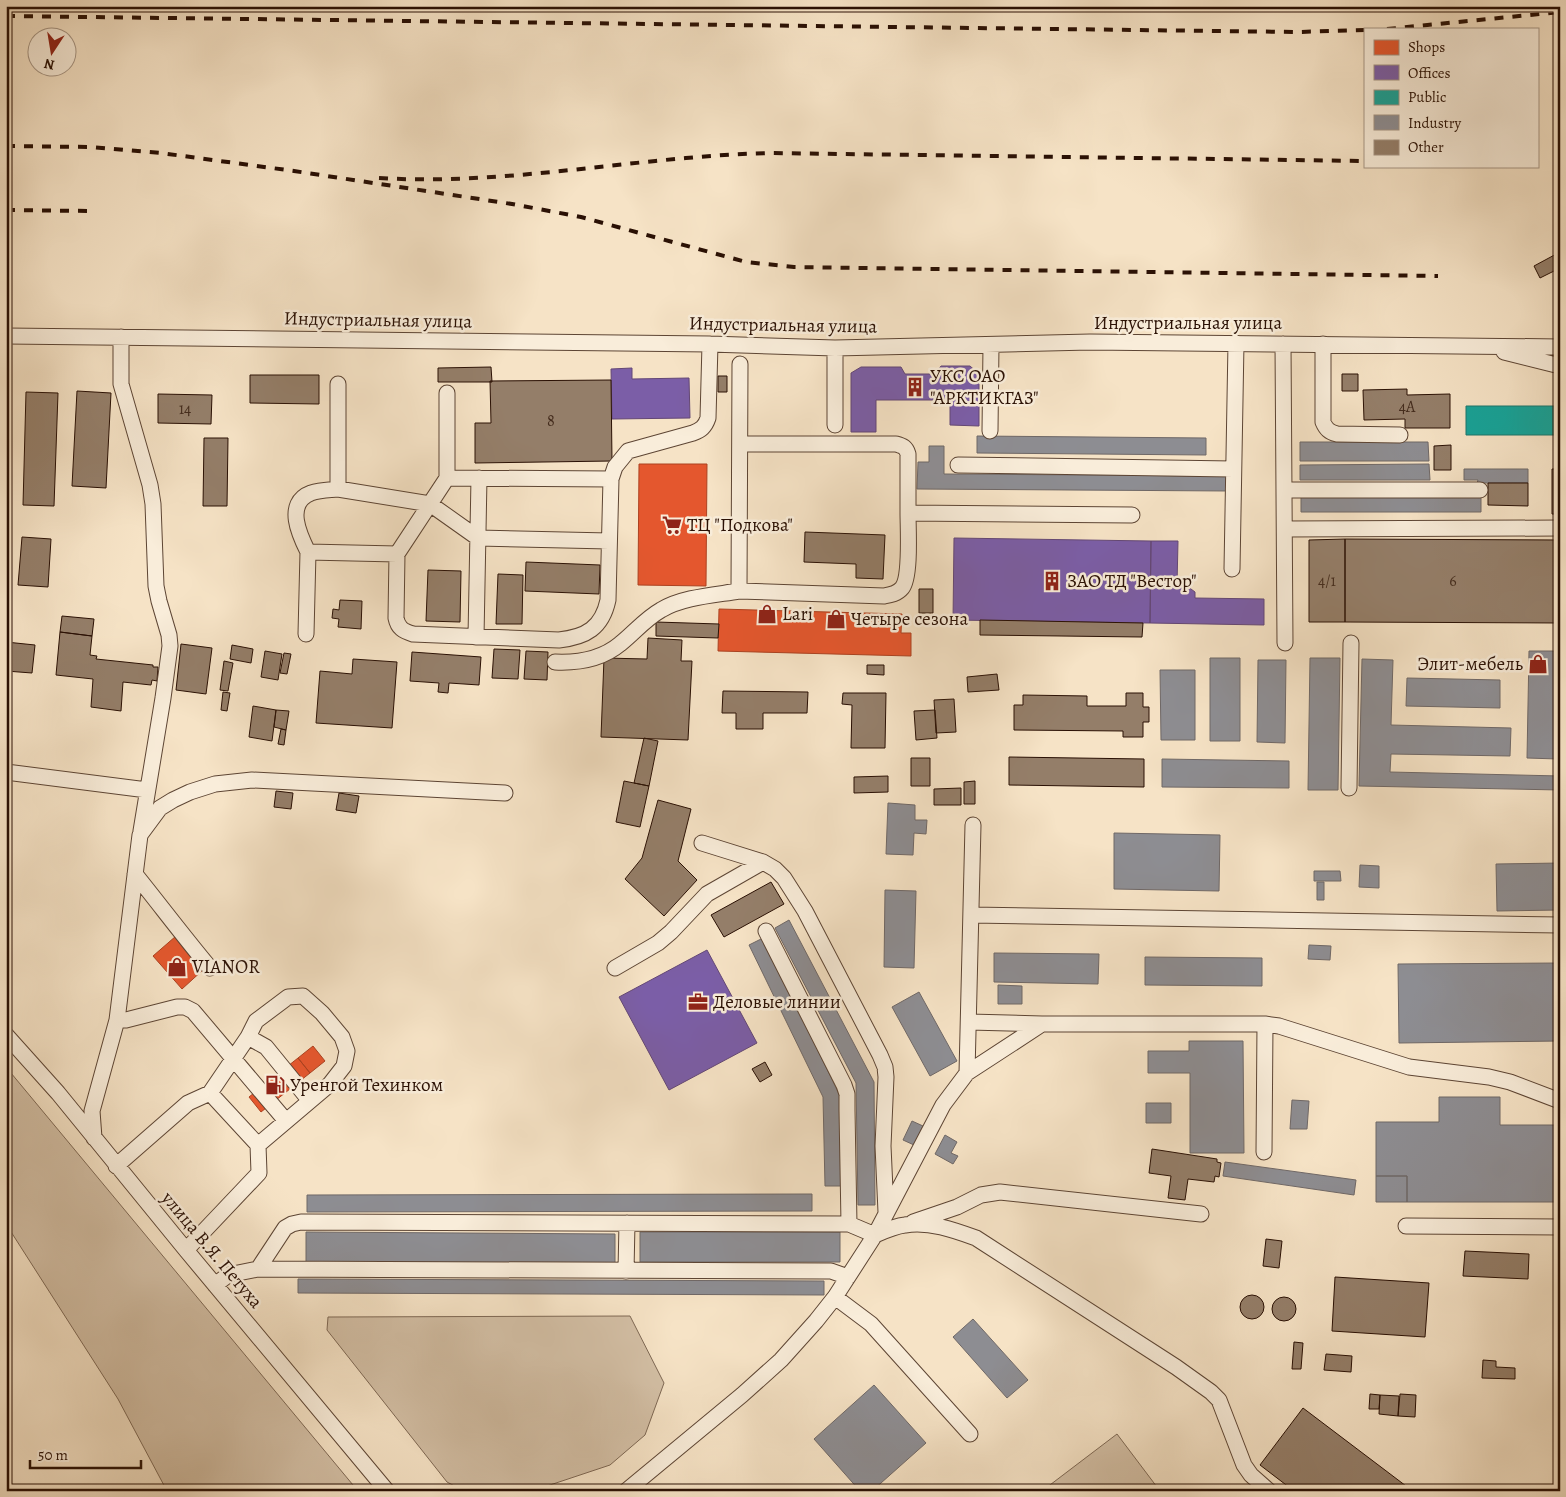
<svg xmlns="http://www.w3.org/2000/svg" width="1566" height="1497" font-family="Alegreya,serif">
  <rect width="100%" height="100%" fill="#f6e3c6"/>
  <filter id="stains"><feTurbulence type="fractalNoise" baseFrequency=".004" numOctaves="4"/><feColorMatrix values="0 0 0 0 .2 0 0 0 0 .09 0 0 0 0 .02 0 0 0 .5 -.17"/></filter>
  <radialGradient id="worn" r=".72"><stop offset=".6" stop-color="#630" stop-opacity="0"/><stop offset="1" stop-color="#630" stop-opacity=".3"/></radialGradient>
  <path fill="#d3bfa5" stroke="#7e6854" d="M6,1067L353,1485L358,1491H167L118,1399L6,1224Z
    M630,1316L664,1383L645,1435L610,1465L532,1491H464L447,1482L327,1330L328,1317Z
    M1117,1434L1160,1491H1042Z"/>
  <path fill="#e4572e" stroke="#ac4221" d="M639,464H707L706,586L638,585Z
    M719,609L902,614L901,633H911V656L718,651Z
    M176,936L204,969L182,989L153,956Z
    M313,1046L325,1061L310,1073L298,1058Z
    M298,1058L310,1073L261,1112L249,1097Z"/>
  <path fill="#7b5ea7" stroke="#634776" d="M941,366H970L979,374V426L950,425V400H876V432H851V373L861,367H901L905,374H935Z
    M632,368V379L689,378L690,418L612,419L611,369Z
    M954,538L1151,541L1150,623L953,620Z
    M1151,541H1178L1177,585L1187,586L1195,592V598L1264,599V625L1150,623Z
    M707,950L757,1043L669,1090L619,997Z"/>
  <path fill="#17a398" stroke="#1d776c" d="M1466,406H1560V435H1466Z"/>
  <path fill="#8d8d92" stroke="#6f6867" d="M977,436L1206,438V455L977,453Z
    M1300,442H1428L1429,461H1300Z
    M929,446H944V474L1228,476V491L917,489L918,462H929Z
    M1429,464L1430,480H1300V465Z
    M1464,469H1528V483H1477L1478,480H1464Z
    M1301,496H1481V512H1301Z
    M1529,651H1560L1558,759L1527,758Z
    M1210,658H1240V741H1210Z
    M1310,658H1340L1338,790H1308Z
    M1362,659L1393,660L1391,725L1511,728L1510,756L1391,754L1390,772L1560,776V790L1359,786Z
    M1258,660H1286L1285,743L1257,742Z
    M1160,670H1195V740H1161Z
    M1407,678L1500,680V708L1406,706Z
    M1162,759L1289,761V788L1162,787Z
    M888,803L915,805V820H927L926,834L914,833L913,855L886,854Z
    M1114,833L1220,835L1219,891L1114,889Z
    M1560,863V910L1497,911L1496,864Z
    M1360,865L1379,866V888L1359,887Z
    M1314,871H1340L1341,881H1314Z
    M1317,882H1324V900H1317Z
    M885,890L916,891L914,968L884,967Z
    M789,920L874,1082L875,1205H858L856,1083L775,928Z
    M763,938L840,1096L842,1186H825L823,1097L749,945Z
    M1309,945L1331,946L1330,960L1308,959Z
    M994,953L1099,954L1098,984L994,982Z
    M1145,957L1262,958V986L1145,985Z
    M1560,963V1041L1399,1043L1398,964Z
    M998,985L1022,986V1004H998Z
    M919,992L957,1061L930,1076L892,1007Z
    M1189,1041H1243L1244,1153H1190V1073H1148V1051H1189Z
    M1439,1097H1500V1125H1560V1202H1407V1176H1376V1122H1439Z
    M1292,1100L1309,1101L1307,1129H1290Z
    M1146,1103H1171V1123H1146Z
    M912,1121L923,1126L914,1145L903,1140Z
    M945,1135L957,1142L951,1153L958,1156L953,1164L935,1154Z
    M1225,1162L1356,1180L1354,1195L1223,1176Z
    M1376,1176H1407V1202H1376Z
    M812,1194V1211L307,1212V1195Z
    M306,1232L615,1234V1263L306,1262Z
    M640,1232H840V1262H640Z
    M298,1279L824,1281V1295L298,1293Z
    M973,1319L1028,1380L1007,1398L953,1337Z
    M874,1385L926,1443L872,1491H860L814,1439Z"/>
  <path fill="#947e69" stroke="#2a1004" d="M1560,252V268L1540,278L1534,266Z
    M491,367L492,382H438V368Z
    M1342,374H1358V391H1342Z
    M250,375H319V404L250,403Z
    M718,376H727V392H718Z
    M611,380L612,461L475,463V423H491L490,381Z
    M1407,389V395L1450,394V428H1405V419L1364,420L1363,390Z
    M77,391L111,393L106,488L72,486Z
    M26,392L58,393L54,506L23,505Z
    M158,394L212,395L211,424L158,423Z
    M204,438H228L227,506H203Z
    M1451,445V470H1434V446Z
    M1552,469H1560V514H1552Z
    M1488,483H1528V506L1488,505Z
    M805,532L885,535L883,579L856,578V564L804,562Z
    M22,537L51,539L48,587L18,585Z
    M1345,539L1560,540V623L1345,622Z
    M1345,539V622H1309V540Z
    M526,562L600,565L599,594L525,591Z
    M428,570L461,571L460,622L426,621Z
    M498,574L523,575L522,624H496Z
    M919,589H933V613H919Z
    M340,600L362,601L361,629L338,627L339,619L332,618L333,609L339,610Z
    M62,616L94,619L92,636L60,632Z
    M980,620L1143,623L1142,637L980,635Z
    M656,622L719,624L718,638L656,636Z
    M60,632L92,636L90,655L97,656L96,659L153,665V667H158L157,681L152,680L151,685L123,682L121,711L91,707L93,679L56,675Z
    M648,638L682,640L681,661H692L688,740L601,737L604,658L647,659Z
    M6,642L35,645L32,673L6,671Z
    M181,644L212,648L206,694L176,690Z
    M232,645L253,649L251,663L230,659Z
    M494,649L520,650L518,679L492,678Z
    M265,651L282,654L278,680L261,677Z
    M526,651L548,652L547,680L524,679Z
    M412,652L481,657L479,685L449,683L448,693L438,692L439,683L410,681Z
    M284,653L291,654L287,674L280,673Z
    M353,659L397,662L392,728L316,723L320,671L352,674Z
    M224,661L233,663L228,691L220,690Z
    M867,665H884V675L867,674Z
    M997,674L999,690L968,692L967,677Z
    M723,691L808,692L807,713H763V729H736V713H722Z
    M223,692L230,693L227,711L221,710Z
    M843,693H886L885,748H851L852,705L842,704Z
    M1126,693H1143V707H1149V722H1143V737H1123V731L1014,730V705H1023V695L1087,696V706H1126Z
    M954,699L956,732L936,733L934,700Z
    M253,706L276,710L272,741L249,737Z
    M276,710L289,711L286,730L274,727Z
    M935,710L937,738L916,740L914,711Z
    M281,729L286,730L284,745L278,744Z
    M644,738L658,741L649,786L634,783Z
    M1009,757L1144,759V787L1009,785Z
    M911,758H930V786H911Z
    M888,776V792L854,793V777Z
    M624,781L649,786L640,827L616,822Z
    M975,781V804H964V782Z
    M961,788V805H934V789Z
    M276,791L293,793L291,809L274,807Z
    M339,793L359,796L356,813L336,810Z
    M658,800L691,809L678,861L697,880L664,916L625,879L642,858Z
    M771,882L784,904L724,937L711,915Z
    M765,1062L772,1075L760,1082L752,1069Z
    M1152,1149L1217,1159V1162L1221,1163L1219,1177L1215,1176L1214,1182L1188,1179L1185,1200L1168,1198L1171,1176L1149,1173Z
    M1266,1239L1282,1241L1279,1268L1263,1266Z
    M1465,1251L1529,1254L1528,1279L1463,1276Z
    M1335,1277L1429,1283L1425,1337L1332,1331Z
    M1240 1307a12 12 0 1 1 24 0a12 12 0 1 1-24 0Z
    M1272 1309a12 12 0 1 1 24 0a12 12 0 1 1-24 0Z
    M1294,1342L1303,1343L1301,1369H1292Z
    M1326,1354L1352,1356L1351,1372L1324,1370Z
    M1483,1360L1496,1361V1367L1515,1368V1379L1482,1378Z
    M1370,1394L1380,1395L1379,1409H1369Z
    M1400,1394L1416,1395L1415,1417L1398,1416Z
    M1380,1395L1399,1396L1398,1416L1379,1414Z
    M1303,1408L1410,1489L1409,1491H1294L1260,1465Z"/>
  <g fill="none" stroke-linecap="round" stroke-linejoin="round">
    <defs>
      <path id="minor" d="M6,336L710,344L835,348L1090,342L1560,347
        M121,337V384L150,485L153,504L156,586L159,601L169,635L170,646L163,698L141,831
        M1283,344L1285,643
        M1323,344V422C1326,429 1329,432 1337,434L1400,435
        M835,348V425
        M1504,352L1560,366
        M740,364L739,591L884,596C890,595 897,594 902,588C911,577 908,529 908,513L1132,515
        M338,384V489L430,504L478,538L609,541
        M447,393V478L397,554L396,618C398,628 403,631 413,634L559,640C586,637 602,628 608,600L611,479
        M990,431L991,345
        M740,444H896C903,446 906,447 908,454V513
        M958,465L1233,469
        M447,478L611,479L615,467L628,451L693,433C701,430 705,427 708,418L710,344
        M1284,490H1480
        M1285,529L1560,528
        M308,552C300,536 284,503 311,493C320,490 329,490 338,489
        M1232,569L1236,343
        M306,634L308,552L397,554
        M476,637L479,478
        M555,662C577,663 602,659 620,644C634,633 645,619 661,610C682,597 715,595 739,591
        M6,772L147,790
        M1349,788L1351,643
        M702,843L763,862L775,869L784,878L805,911L880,1055L885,1067L886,1077L883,1146L886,1212
        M135,874C160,905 184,937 210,968
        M971,915L1560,925
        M766,931L844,1085L847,1094V1110L849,1224L875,1235C884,1231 895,1226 905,1225C929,1221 954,1230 976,1238L1176,1367L1211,1392L1219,1400L1244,1465L1251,1475L1269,1491
        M615,968L658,943L671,932L707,894L763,862
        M117,1020H126L177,1007H185L193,1011L286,1121
        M969,1022L1042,1024
        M6,1035L58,1093L186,1250L387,1491
        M248,1037L266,1047L310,1101
        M967,1073L1042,1024H1265
        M210,1093L248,1037L256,1021L288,997L303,996L322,1013L342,1037L347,1051L344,1066L330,1084L258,1145
        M94,1138L92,1111L117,1020L140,835L160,808L173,800L190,792L215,784L252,780L505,793
        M1264,1152L1265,1024L1279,1026L1409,1067L1489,1077L1510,1082L1560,1101
        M116,1166L188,1103L210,1093L258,1145L259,1173L186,1250
        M913,1222L957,1207L981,1195L1000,1192L1201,1214
        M1406,1226L1560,1227
        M258,1269L831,1271L848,1277
        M626,1271L627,1223
        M215,1285L228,1275L258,1269L285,1228L292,1224L301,1222L849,1224
        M835,1297L871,1324L970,1434
        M626,1491L742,1395L781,1360L816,1321L835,1297L875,1235L943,1105L967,1073L973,825
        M1558,1491L1560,1490"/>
    </defs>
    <use href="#minor" stroke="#5d4534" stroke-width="17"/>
    <use href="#minor" stroke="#f9edda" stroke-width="15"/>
    <path stroke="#2a1004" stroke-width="4" stroke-dasharray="9 9" stroke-linecap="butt" d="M6,16L1298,32L1365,30
      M1387,29L1560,12
      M6,146L91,147L161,153L294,171L512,204L581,217L746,262L794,267L1438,276
      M379,178C510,186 639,156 770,153L1365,161
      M6,210L90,211"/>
  </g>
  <defs>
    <symbol id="building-bare" viewBox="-9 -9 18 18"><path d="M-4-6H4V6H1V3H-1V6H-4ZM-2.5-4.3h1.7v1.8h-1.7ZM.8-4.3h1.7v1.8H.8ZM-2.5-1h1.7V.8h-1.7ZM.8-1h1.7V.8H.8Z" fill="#8f2418" stroke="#f9edda" stroke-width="2.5" paint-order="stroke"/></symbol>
    <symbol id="supermarket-bare" viewBox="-9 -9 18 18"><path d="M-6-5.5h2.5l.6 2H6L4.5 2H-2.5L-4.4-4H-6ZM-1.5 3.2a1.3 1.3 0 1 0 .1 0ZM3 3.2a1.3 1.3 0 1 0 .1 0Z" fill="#8f2418" stroke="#f9edda" stroke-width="2.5" paint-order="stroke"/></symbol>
    <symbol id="shop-bare" viewBox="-9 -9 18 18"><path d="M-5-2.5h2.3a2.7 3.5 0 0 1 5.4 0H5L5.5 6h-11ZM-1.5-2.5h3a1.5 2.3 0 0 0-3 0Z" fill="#8f2418" stroke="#f9edda" stroke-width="2.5" paint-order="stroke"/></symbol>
    <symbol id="office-bare" viewBox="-9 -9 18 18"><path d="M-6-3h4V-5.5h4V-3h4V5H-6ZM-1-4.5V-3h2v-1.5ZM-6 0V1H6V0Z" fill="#8f2418" stroke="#f9edda" stroke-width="2.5" paint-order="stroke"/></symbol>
    <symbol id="fuel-bare" viewBox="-9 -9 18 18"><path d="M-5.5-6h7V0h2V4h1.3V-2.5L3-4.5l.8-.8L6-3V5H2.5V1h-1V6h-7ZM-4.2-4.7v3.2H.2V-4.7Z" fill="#8f2418" stroke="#f9edda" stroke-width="2.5" paint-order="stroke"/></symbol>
  </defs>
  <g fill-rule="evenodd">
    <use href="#building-bare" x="901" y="373" width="28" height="28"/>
    <use href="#supermarket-bare" x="658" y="511" width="28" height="28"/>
    <use href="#building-bare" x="1038" y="567" width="28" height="28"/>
    <use href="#shop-bare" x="753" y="600" width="28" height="28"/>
    <use href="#shop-bare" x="822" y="605" width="28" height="28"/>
    <use href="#shop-bare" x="1524" y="650" width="28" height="28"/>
    <use href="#shop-bare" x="163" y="953" width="28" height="28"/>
    <use href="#office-bare" x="684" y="988" width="28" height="28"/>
    <use href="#fuel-bare" x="261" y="1071" width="28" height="28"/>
  </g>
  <g text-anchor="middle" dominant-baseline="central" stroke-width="5" stroke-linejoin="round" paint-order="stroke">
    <g font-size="16" fill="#442c1d">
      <text x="1407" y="407">4А</text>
      <text x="185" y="409">14</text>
      <text x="551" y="421">8</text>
      <text x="1327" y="581">4/1</text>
      <text x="1453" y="581">6</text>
    </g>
    <g font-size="19" fill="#2a1004" stroke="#f9edda">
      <text transform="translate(378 320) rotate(1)">Индустриальная улица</text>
      <text x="1188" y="323">Индустриальная улица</text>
      <text transform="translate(783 325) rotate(1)">Индустриальная улица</text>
      <text transform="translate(212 1250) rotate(50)">улица В.Я. Петуха</text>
    </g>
    <g font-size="19" fill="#2a1004" stroke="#f9edda" text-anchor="start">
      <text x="930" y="376">УКС ОАО<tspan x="930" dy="22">"АРКТИКГАЗ"</tspan></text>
      <text x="687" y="525">ТЦ "Подкова"</text>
      <text x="1067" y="581">ЗАО ТД "Вестор"</text>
      <text x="782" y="614">Lari</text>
      <text x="851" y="619">Четыре сезона</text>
      <text x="1523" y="664" text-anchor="end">Элит-мебель</text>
      <text x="192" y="967">VIANOR</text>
      <text x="713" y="1002">Деловые линии</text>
      <text x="290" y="1085">Уренгой Техинком</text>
    </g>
  </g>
  <rect width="1566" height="1497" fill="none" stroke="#f6e3c6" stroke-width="25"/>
  <rect x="8" y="8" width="1551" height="1482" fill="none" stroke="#2a1004" stroke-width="2.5"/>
  <rect x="12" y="12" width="1541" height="1472" fill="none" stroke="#2a1004"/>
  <rect x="1364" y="28" width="175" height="140" fill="#f9edda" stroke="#a69584"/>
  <rect x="1374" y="40" width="25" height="15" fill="#e4572e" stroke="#a69584"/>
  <text x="1408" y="52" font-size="15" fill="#2a1004">Shops</text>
  <rect x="1374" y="65" width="25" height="15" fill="#7b5ea7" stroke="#a69584"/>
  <text x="1408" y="78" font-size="15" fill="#2a1004">Offices</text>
  <rect x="1374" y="90" width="25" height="15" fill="#17a398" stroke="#a69584"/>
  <text x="1408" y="102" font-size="15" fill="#2a1004">Public</text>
  <rect x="1374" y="115" width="25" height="15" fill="#8d8d92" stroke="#a69584"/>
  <text x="1408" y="128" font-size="15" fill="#2a1004">Industry</text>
  <rect x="1374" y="140" width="25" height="15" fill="#947e69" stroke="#a69584"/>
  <text x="1408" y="152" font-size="15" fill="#2a1004">Other</text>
  <g transform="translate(52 52) rotate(192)"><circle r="24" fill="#f9edda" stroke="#a69584"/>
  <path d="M0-4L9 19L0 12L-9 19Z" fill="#8f2418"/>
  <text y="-8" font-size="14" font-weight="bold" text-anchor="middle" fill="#2a1004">N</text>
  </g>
  <path d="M30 1460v8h111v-8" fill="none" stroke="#2a1004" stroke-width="2.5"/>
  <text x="38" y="1460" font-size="15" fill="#2a1004" stroke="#f9edda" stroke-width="4" paint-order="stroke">50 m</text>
  <rect width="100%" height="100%" filter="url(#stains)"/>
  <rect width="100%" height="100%" fill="url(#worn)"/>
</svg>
